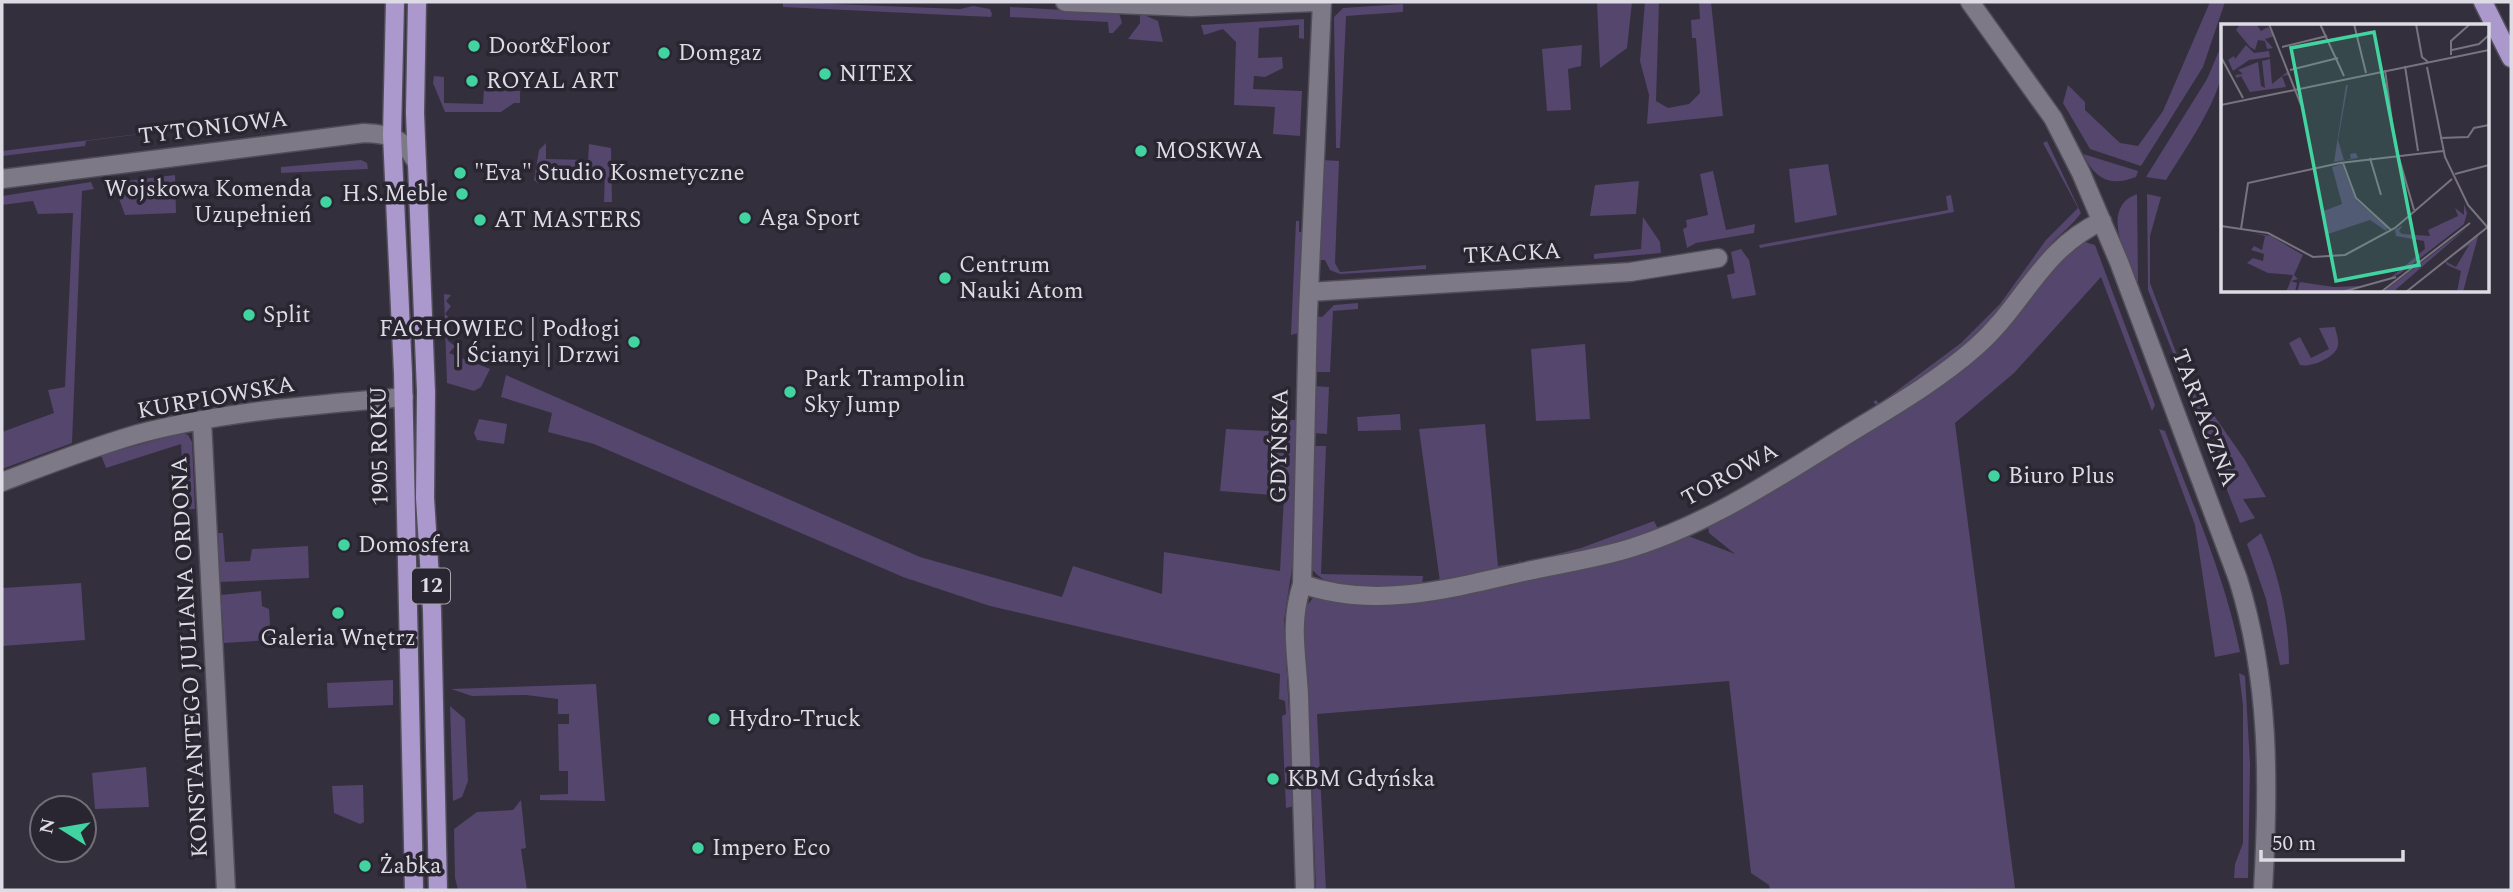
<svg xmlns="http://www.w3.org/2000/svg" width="2513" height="892" font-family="Spectral,serif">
  <rect width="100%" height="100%" fill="#342f3c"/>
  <path fill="#54466d" d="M783,2L960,9L973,6L990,9L992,14L991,17L783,7Z
    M1597,2H1632L1627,48L1600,68Z
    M1645,2H1659L1656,101L1668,108L1689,104L1700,93L1696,38H1692L1691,20L1700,19L1699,2H1711L1723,116L1647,124L1649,95L1640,61Z
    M2210,2H2225L2203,67L2141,166L2090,149L2063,103L2068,85L2085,102V110L2120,143L2138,146L2163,111Z
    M1403,4V12L1346,16L1340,148H1336L1334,17L1343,8Z
    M1010,7L1119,13L1122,23L1113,33H1109L1108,22L1010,17Z
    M1140,13L1158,21L1163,42L1128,39L1140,23Z
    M1304,19V39L1299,38V25L1259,28L1258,58L1282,57L1283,68L1265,77L1254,76L1253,89L1302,91L1300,136L1273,134L1275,107L1234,105L1236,42L1223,29L1204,35L1201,25Z
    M2222,44C2223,52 2224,63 2222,72C2217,104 2184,151 2166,180L2146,177L2207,79Z
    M1582,45L1581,66L1568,69L1571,110L1547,111L1542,49Z
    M434,76L444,77V103L483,104L484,90L520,91V103H514L501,112H445L433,83Z
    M267,118L86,141L85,146L2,156V151Z
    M2047,141L2081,213C2072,226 2061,233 2051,244C2032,266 2018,292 1998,313C1963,350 1921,378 1879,407L1873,402L1876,400L1879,404L1961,343L2000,304L2046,240L2078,208L2043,143Z
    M546,143V159L588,160L589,144L611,148L612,202H604L605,169L539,166L538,183L534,180L539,150Z
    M2083,154L2138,171L2136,177C2109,187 2095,179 2083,154Z
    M361,160L367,163L368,169L281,173V167Z
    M1323,160L1339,161L1335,263L1340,272L1426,265V269L1340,274L1330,270L1325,260H1318Z
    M1828,164L1837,215L1795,223L1789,169Z
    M1713,171L1726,230L1755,224L1754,233L1696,243L1687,248L1683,229L1687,227L1686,220L1708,215L1700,174Z
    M175,175L176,213L125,215L115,188H110V183Z
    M1639,181L1636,214L1590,216L1595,185Z
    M91,182L94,189L82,191L72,443L2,469V432L54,413L48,390L65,387L73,213L38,214L33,201L2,205V196Z
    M2137,194L2138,283C2128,259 2098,208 2137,194Z
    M2147,194L2161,197L2150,236V283L2183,371L2245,460L2266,497L2243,499L2255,518L2240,523L2148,290Z
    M1951,195L1954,212L1760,248L1759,245L1948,210L1946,196Z
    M1643,217L1660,242L1661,253L1594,259V254L1641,249Z
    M1296,221H1299V232H1302L1298,333L1291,335Z
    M2085,242L2095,245L2155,405L2152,411L2101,277L2014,373L1955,423L2015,888L1770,890L1769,885L1751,873L1729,681L1317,714L1326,890H1316L1309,709L1301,631L1305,608L1316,594L1365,604L1416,600L1683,537H1691L1735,554L1709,533L1708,526L1881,423L2079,243Z
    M1741,249L1749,260L1756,295L1732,299L1727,275L1735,273L1731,252Z
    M444,294L451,295L446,301L451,306L445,314L452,320L446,327L453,333L447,340L455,346L449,353L490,369L481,387L474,391L447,383Z
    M1358,303V309L1333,311L1330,372H1314L1316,316L1322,317L1334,305Z
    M2335,327C2336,332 2339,340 2338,345C2337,357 2311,368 2300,365L2289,343L2300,337L2311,358L2329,349L2319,328Z
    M1585,344L1590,419L1536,421L1531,349Z
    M506,375L920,557L1062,597L1073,566L1162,594L1164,552L1280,571L1284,496L1220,491L1226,429L1286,432L1287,420H1296L1293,562L1284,620L1294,806L1286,808L1282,716L1286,714L1285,701L1279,699L1280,674L990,606L903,577L594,444L548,432L552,413L501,397Z
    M1313,386L1329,387L1327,434L1312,433Z
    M1400,414L1401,430L1358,431L1357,417Z
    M479,419L507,424L504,444L477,440L474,433Z
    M1485,424L1498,566L1519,563L1520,560L1522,566L1440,582L1419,429Z
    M2159,429L2165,431C2192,503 2225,576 2240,652L2215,657L2195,525Z
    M182,433L188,435L192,442L195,509H185L181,444L106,468L101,455Z
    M1312,446H1326L1321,574L1423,576L1422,584C1388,589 1329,598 1309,565Z
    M1654,521L1659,531L1606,547L1538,559L1581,548Z
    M218,533H223L225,562L250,561L252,549L308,546L309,578L220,582Z
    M2261,533C2279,573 2289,620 2289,664L2280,665L2266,599L2247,544Z
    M81,583L85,640L2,646V588Z
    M261,591L262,606L269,609L271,640L224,643L221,595Z
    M2239,673L2245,676L2250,764L2248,878H2234L2235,864L2243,843V705Z
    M393,680V705L328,708L327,683Z
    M596,684L605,801L540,800V795L568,794V771H559L558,724H569V714H558V699L526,695L472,696L451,689Z
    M450,706L465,719L468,781L462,797L453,801Z
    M146,767L149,807L95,809L92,773Z
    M363,785L364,822L360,824L334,813L332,786Z
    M521,800L526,848L521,849L527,890H458L455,878L454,829L477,812L513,810Z"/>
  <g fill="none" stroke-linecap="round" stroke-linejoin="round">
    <defs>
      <path id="minor" d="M1065,2L1191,7L1316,2
        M1970,2L2053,118L2081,173L2119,262L2238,579C2270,681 2269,785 2263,890
        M2,179L364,133C392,134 403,138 417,163
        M1309,292L1630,272L1718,258
        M202,421L226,890
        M2,482C47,465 92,447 138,434C224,411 316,405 404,397
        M1302,584C1370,608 1442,591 1510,575C1551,565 1594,560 1634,547C1709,523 1774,480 1840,439C1887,410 1935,383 1976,347C2025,304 2040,250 2102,221
        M1305,890C1303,825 1301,760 1299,696C1297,654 1289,625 1302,584L1308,313L1322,2"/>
      <path id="major" d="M395,2L392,135L403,373L414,890
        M417,2L415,113L426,392L425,498L432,610L438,890
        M2483,2L2511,58"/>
    </defs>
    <use href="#minor" stroke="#514e59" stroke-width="21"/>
    <use href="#major" stroke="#514e59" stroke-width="21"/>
    <use href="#minor" stroke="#7e7987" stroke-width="18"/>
    <use href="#major" stroke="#ab98cd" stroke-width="18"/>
  </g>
  <g fill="#41d4a1" stroke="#2a2631" stroke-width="2.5">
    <circle cx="474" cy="46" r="7"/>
    <circle cx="664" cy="53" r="7"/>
    <circle cx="825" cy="74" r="7"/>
    <circle cx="472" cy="81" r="7"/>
    <circle cx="1141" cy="151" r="7"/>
    <circle cx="460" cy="173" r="7"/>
    <circle cx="462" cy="194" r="7"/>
    <circle cx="326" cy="202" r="7"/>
    <circle cx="745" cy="218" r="7"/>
    <circle cx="480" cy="220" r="7"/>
    <circle cx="945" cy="278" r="7"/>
    <circle cx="249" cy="315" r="7"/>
    <circle cx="634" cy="342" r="7"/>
    <circle cx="790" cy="392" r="7"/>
    <circle cx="1994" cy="476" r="7"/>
    <circle cx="344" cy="545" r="7"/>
    <circle cx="338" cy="613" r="7"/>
    <circle cx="714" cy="719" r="7"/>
    <circle cx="1273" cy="779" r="7"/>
    <circle cx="698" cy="848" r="7"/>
    <circle cx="365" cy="866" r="7"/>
  </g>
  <g text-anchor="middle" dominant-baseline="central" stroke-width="7" stroke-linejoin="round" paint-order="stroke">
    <rect fill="#2a2631" stroke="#a7a5ae" stroke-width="2" x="412" y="568.5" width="38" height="35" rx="5"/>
    <g font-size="21" font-weight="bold" fill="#dddbe3">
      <text x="431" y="586">12</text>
    </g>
    <g font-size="23" fill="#dddbe3" stroke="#2a2631" text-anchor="start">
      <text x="488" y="46">Door&amp;Floor</text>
      <text x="678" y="53">Domgaz</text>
      <text x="839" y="74">NITEX</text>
      <text x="486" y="81">ROYAL ART</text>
      <text x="1155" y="151">MOSKWA</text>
      <text x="474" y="173">"Eva" Studio Kosmetyczne</text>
      <text x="312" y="189" text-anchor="end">Wojskowa Komenda<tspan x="312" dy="26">Uzupełnień</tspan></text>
      <text x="448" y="194" text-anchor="end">H.S.Meble</text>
      <text x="759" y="218">Aga Sport</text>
      <text x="494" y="220">AT MASTERS</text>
      <text x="959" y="265">Centrum<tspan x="959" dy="26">Nauki Atom</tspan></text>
      <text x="263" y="315">Split</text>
      <text x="620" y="329" text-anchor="end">FACHOWIEC | Podłogi<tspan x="620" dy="26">| Ścianyi | Drzwi</tspan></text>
      <text x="804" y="379">Park Trampolin<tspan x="804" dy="26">Sky Jump</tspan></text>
      <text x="2008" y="476">Biuro Plus</text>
      <text x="358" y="545">Domosfera</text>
      <text x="338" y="638" text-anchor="middle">Galeria Wnętrz</text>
      <text x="728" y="719">Hydro-Truck</text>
      <text x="1287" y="779">KBM Gdyńska</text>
      <text x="712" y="848">Impero Eco</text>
      <text x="379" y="866">Żabka</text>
    </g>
    <g font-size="23" fill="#dddbe3" stroke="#2a2631">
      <text transform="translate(213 128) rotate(-7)">TYTONIOWA</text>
      <text transform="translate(1512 254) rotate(-3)">TKACKA</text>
      <text transform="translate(216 398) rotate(-10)">KURPIOWSKA</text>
      <text transform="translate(2204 418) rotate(69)">TARTACZNA</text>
      <text transform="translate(380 446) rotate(-91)">1905 ROKU</text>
      <text transform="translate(1280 446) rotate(-89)">GDYŃSKA</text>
      <text transform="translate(1730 475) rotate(-29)">TOROWA</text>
      <text transform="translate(190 657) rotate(-93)">KONSTANTEGO JULIANA ORDONA</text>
    </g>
  </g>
  <g transform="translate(2221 24)">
    <rect width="268" height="268" fill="#342f3c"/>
    <path d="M19,0H35L40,7L47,3L54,12L44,15L52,24L46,25L44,17L37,16L34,26L29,23L15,6ZM25,21L33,29L48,27L49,33L28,36L12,47L7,36L13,32L14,35ZM49,35L51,60L66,48L69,51L61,52L65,63L29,68L20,52L16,54L14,51L22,50L17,46L37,38L40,62L44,64L41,37ZM125,61H127L117,116L123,136H130L129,130L135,129L137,134L113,138ZM121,140L135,176L167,204L165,207L149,196L107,210L100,188L121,180L111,143ZM243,180L246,189L243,200L180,249L168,255L204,225L203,217L175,212L174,206L182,201L178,207L181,210L209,212L207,206L237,192L234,184L243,191ZM255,196L172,268H162L247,203ZM33,209L50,212L82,231L73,251L77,255L70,257L76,259L74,268H65L72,251L47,249L26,239L32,234L42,237L43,230L30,226L33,222L41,226L44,212ZM258,209L242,268H236L240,247L226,241L224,237L235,243L248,221L229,233ZM79,258L113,263L139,262L118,268H76Z" fill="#54466d"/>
    <path fill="none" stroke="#78747f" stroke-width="2" d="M48,0L80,81M99,0L123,52M133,0L145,49M195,0L201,33L207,38M61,23L106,12M231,26L258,20L268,11M230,31V17L249,0M0,33L22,74M184,42L197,127M206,43L224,133L247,181L268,205M69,46L117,34M164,46L174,120L193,186M0,81L268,26M219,114L247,113L253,104L268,101M149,134L160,171M122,139L135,174L170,206M234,150L268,141M0,202L47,209L92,233L124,231L174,204L231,155M20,205L27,159L119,139L222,127M121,268L175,253M160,268L249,199M185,268L268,202"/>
    <path fill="#41d4a1" fill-opacity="0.15" stroke="#41d4a1" stroke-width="3.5" d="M153,8L198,241L115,257L70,24Z"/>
    <rect width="268" height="268" fill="none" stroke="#dddbe3" stroke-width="3.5"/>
  </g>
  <rect width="2513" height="892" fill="none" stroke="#dddbe3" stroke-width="7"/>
  <g transform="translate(63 829) rotate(281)"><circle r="33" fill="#2a2631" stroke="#726e78" stroke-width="2"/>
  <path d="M0-5L12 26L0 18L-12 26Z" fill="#41d4a1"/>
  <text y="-10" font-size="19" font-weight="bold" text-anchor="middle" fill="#dddbe3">N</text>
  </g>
  <path d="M2261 850v10h142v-10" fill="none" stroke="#dddbe3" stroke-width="3.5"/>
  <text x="2272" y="850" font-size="21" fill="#dddbe3" stroke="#2a2631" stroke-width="5" paint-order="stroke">50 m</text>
</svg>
